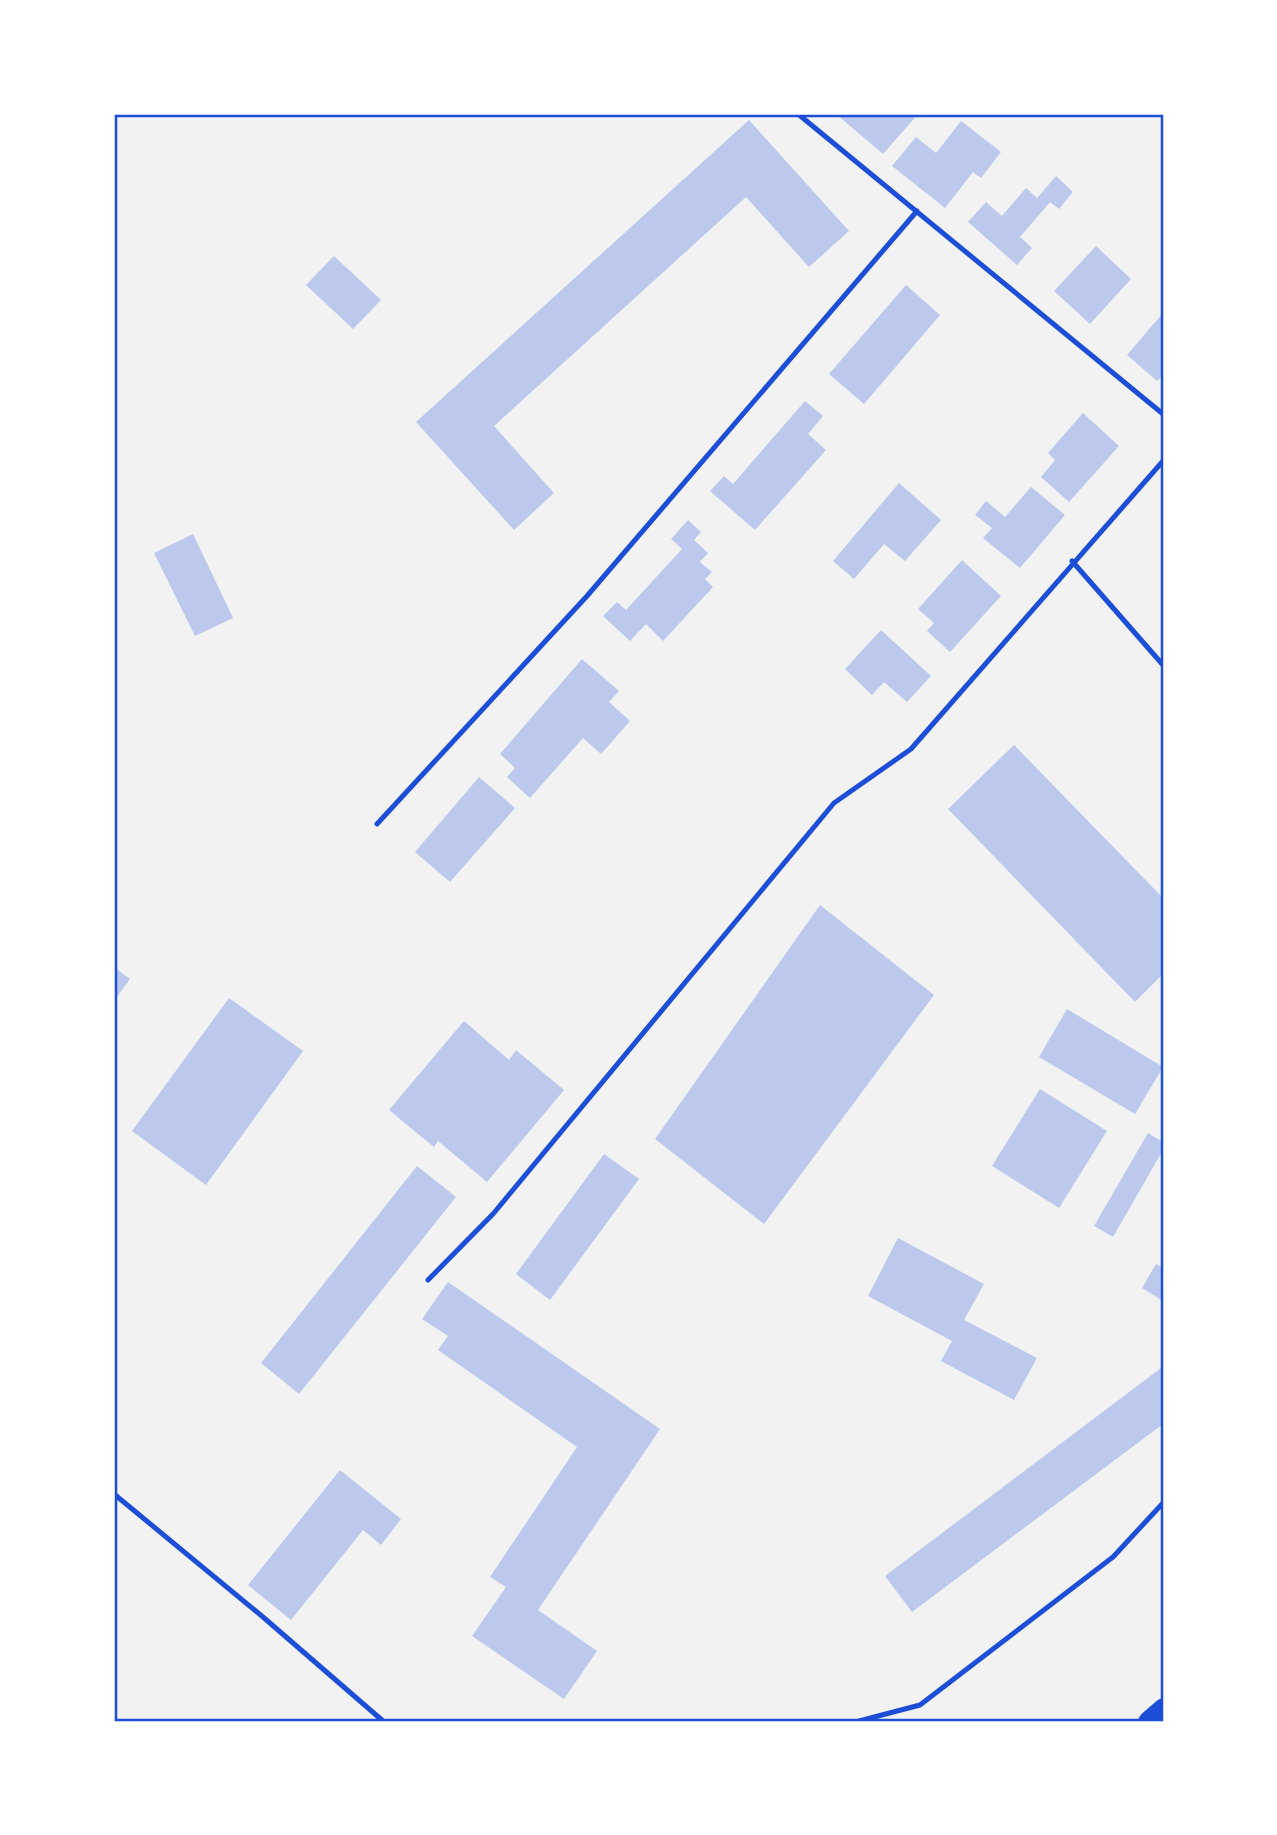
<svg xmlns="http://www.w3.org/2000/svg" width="1277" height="1835" font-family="'Crimson Pro',serif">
  <rect width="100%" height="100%" fill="#f2f2f2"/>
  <path fill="#bdc9ec" d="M836,114H918L883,154Z
    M749,120L849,231L809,267L746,197L494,426L554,493L514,530L416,422Z
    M961,121L1001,152L981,178L973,172L945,208L892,166L916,137L936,153Z
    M1056,176L1073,192L1059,209L1050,202L1020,237L1032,248L1017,265L968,222L986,202L1002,216L1026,188L1037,198Z
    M1096,246L1131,279L1090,324L1054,291Z
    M334,256L381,300L353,329L306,285Z
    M906,285L940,315L864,404L829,374Z
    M1163,313V375L1157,381L1127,355Z
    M805,401L823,416L808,434L826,450L755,530L710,491L724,476L733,484Z
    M1083,413L1119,446L1069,502L1041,477L1055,460L1048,453Z
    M899,483L941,520L905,561L884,544L854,579L833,561Z
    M1031,487L1065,515L1020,568L983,538L992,528L975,515L986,501L1005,517Z
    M688,520L701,532L694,540L708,553L700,562L712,572L705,579L713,587L663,641L646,624L630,641L603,616L617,602L626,610L682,549L671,539Z
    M193,534L233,618L195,636L154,553Z
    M962,560L1001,596L950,652L927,631L934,623L918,609Z
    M881,630L931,676L907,702L884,682L872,695L845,669Z
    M582,659L619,691L609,702L630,721L601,754L583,738L530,798L507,777L515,768L500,754Z
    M1014,745L1163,898V974L1135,1002L948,809Z
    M479,777L515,808L450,882L415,852Z
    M820,905L934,995L764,1224L655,1139Z
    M114,967L130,979L114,1001Z
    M229,998L303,1051L206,1185L132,1131Z
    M1067,1009L1163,1067L1135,1114L1039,1057Z
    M464,1021L509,1060L516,1050L564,1090L487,1182L438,1141L434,1147L389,1110Z
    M1040,1089L1107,1131L1059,1208L992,1166Z
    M1148,1133L1163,1142V1150L1113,1237L1094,1226Z
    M604,1154L639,1179L550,1300L516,1274Z
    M417,1166L456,1197L299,1394L261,1363Z
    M898,1238L984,1284L964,1320L1037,1358L1014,1400L941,1361L952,1341L868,1296Z
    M1156,1264L1163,1268V1301L1142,1288Z
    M448,1282L660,1429L538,1610L597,1651L564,1699L472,1636L506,1587L490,1577L577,1447L438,1350L448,1336L422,1319Z
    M1161,1368L1163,1424L912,1612L885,1576Z
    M340,1470L401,1519L381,1545L363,1530L291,1620L248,1585Z"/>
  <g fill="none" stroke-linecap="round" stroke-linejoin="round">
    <path stroke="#1d4ed8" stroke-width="5" d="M798,114L1163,414
      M1072,561L1163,665
      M377,824L587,596L917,211
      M428,1280L493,1214L834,803L911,749L1163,461
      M114,1494L263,1617L383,1721
      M859,1721L920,1705L1113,1557L1163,1503"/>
    <path stroke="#1d4ed8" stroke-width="19" d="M1148,1721L1163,1708"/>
  </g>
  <rect width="1277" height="1835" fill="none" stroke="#ffffff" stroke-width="231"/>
  <rect x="116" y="116" width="1046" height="1604" fill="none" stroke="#1d4ed8" stroke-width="2.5"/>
</svg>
